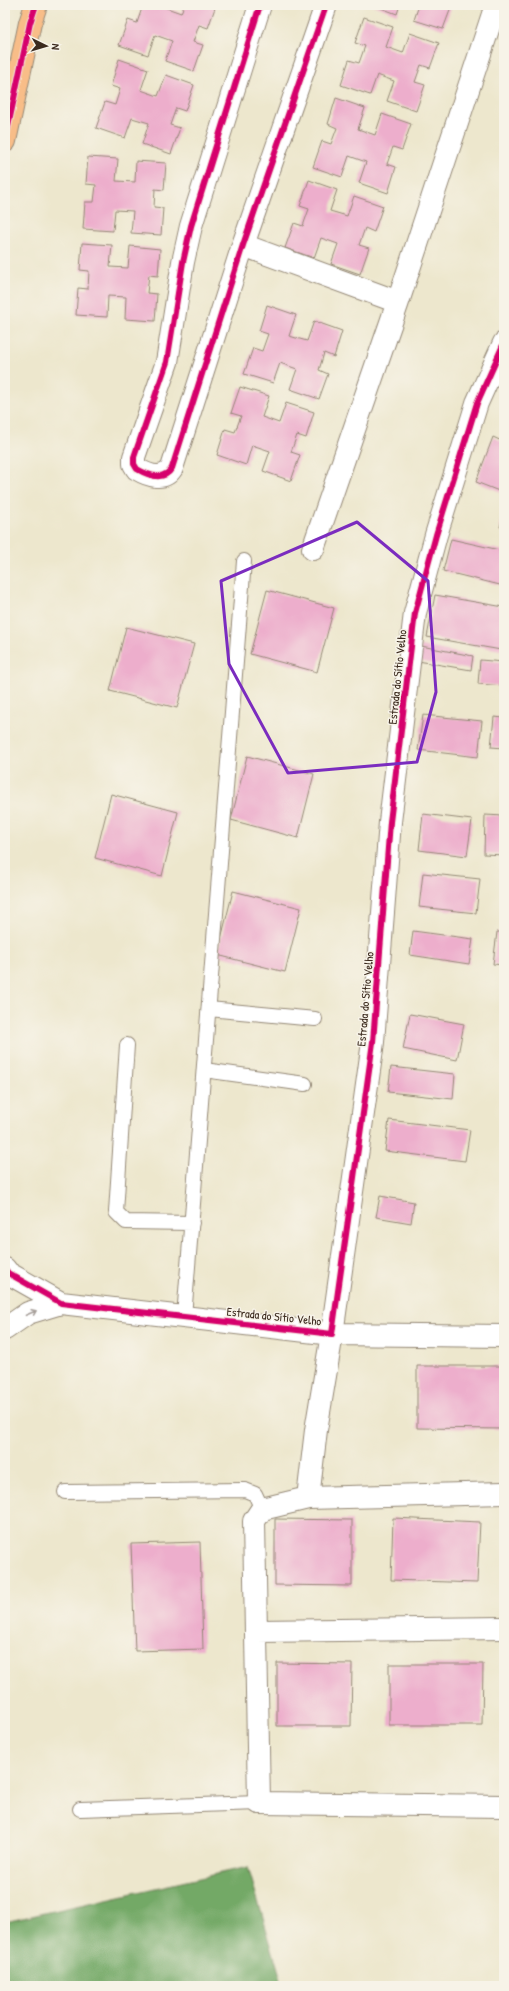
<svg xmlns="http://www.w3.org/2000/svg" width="509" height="1991" font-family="'Patrick Hand',sans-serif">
  <rect width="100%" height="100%" fill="#f7f3e8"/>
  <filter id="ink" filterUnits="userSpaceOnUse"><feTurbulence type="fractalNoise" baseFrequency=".025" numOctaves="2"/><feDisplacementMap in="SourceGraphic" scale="8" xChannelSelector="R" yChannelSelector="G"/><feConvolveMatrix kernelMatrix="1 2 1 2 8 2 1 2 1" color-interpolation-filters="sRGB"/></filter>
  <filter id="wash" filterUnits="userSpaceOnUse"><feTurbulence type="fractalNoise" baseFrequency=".012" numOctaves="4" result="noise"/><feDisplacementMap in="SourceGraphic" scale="16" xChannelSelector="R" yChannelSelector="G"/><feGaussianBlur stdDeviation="0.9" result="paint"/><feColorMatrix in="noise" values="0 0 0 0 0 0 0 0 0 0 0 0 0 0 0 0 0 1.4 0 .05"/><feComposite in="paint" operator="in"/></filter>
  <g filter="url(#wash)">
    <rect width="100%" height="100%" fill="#ede7cd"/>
    <path fill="#73a966" stroke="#576a42" d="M248,1867L283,1986H5V1922Z"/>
    <g id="blocks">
      <path fill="#edaecc" d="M143,5H165L164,7L181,13L184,5H216L208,28L199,25L193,42L203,45L194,71L165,61L172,41L155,35L148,55L119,45L128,20L137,23Z
        M373,5H400L397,14Z
        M419,5H452L443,29L414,20Z
        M364,17L393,27L386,47L403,53L410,33L439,43L430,68L421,65L415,82L425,85L416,111L387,101L394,81L377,75L370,95L341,85L349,60L359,63L365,46L355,43Z
        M119,59L148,69L141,90L158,96L166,75L194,85L185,111L176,108L170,125L180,128L171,154L142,144L149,123L132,118L125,138L96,128L105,102L115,105L120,89L111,86Z
        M336,98L365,108L358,129L375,135L382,114L411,124L402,150L393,147L387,164L396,167L388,193L359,183L366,162L349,156L342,177L313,167L322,141L331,144L337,128L328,124Z
        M88,157L118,159L116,181L135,182L136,161L166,163L164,190L155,189L154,207L163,208L161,235L131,233L133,211L115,210L113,231L83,229L85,202H94L96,185L86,184Z
        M309,180L337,190L330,211L347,216L354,196L383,206L374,232L365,228L359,245L369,248L360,274L331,264L338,244L321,238L314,258L285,248L294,223L303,226L309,209L300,206Z
        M82,243L112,245L110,267L128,268L130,246L160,249L158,276L149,275L147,293L157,294L155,321L125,319L126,297L108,296L107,317L76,315L78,288L88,289L89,271L80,270Z
        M267,305L296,315L289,336L307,341L314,321L342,331L334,357L324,353L319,370L328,374L319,399L290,389L297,369L280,363L273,383L244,374L253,348L262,351L268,334L259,331Z
        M240,387L269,396L262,417L279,423L286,403L314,412L306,438L297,435L291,452L300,455L291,481L263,471L270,451L252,445L246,465L217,455L225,429L235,432L241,416L231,413Z
        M493,437L504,442V493L476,482Z
        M504,513V528L500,527Z
        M451,539L504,551V586L443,571Z
        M267,590L334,608L317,672L250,654Z
        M435,595L504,607V632L501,650L427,637Z
        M126,627L194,644L177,708L110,691Z
        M421,646L473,656L471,670L418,661Z
        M480,660L504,662V686L478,684Z
        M423,715L482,721L478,757L418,750Z
        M494,717L504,718V748L491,747Z
        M247,756L314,774L298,838L231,820Z
        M111,794L178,812L162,876L95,858Z
        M423,814L472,820L467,856L419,850Z
        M485,815L504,816V855L484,854Z
        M423,873L480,879L476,913L419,907Z
        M233,891L301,908L285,972L217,955Z
        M413,931L473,939L469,964L410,955Z
        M497,932H504V965L493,964Z
        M410,1014L464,1024L457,1060L403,1049Z
        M391,1067L455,1074L453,1099L388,1092Z
        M389,1120L470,1130L465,1161L385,1151Z
        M380,1196L414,1202L411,1223L376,1217Z
        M417,1366H504V1429L417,1428Z
        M393,1518L480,1522L477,1583L391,1580Z
        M275,1519L352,1520V1586L275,1585Z
        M200,1542L203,1649L135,1651L131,1544Z
        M277,1663L352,1664L351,1726H277Z
        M389,1664H483L482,1725H389Z"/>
    </g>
  </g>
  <g filter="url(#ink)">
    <use href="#blocks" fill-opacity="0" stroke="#948876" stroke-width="1"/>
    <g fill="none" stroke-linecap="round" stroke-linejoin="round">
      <defs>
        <path id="service" d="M209,1009L315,1019
          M127,1045L116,1212L126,1222L192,1223
          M204,1070L305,1084
          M184,1317L244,561
          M65,1492L245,1490L255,1494L262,1509
          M80,1809L259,1803"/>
        <path id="minor" d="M260,5L191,226L183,262L167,362L134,457V464L137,469C149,476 164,481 172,468L243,245L326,5
          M243,245L398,302
          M313,549L398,302L496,5
          M5,1269L8,1273L61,1303L332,1334L373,1042L390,822L415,613L436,535L477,403L504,343
          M5,1329L28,1313L61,1303
          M504,1493L308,1498L262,1509L254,1521L259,1803L504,1806
          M308,1498L316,1430L332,1334L504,1336
          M257,1631L504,1628"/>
        <path id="primary" d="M5,141L30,23L36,5"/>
      </defs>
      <use href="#service" stroke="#948876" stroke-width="16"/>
      <use href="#minor" stroke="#948876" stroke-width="24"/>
      <use href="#primary" stroke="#948876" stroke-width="24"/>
      <use href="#service" stroke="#fff" stroke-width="14"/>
      <use href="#minor" stroke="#fff" stroke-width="22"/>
      <use href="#primary" stroke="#f8bd88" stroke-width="22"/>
      <defs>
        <path id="cycleway" d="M260,5L191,226L183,262L167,362L134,457V464L137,469C149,476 164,481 172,468L243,245L326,5
          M5,141L30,23L36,5
          M5,1269L8,1273L61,1303L332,1334L373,1042L390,822L415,613L436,535L477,403L504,343"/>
      </defs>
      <use href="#cycleway" stroke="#f7f3e8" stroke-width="8"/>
      <use href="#cycleway" stroke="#d6006c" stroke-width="6"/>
    </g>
    <defs><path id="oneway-shaft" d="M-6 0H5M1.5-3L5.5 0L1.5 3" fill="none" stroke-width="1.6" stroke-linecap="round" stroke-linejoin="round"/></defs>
    <use stroke="#a79f9a" href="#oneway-shaft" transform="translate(31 1313) rotate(-23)"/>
  </g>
  <path fill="none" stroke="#7b2cbf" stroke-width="3" stroke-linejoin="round" d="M357,522L428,581L436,692L417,762L288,773L229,664L221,581Z"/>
  <g text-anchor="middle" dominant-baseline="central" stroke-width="3" stroke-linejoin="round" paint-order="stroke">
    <g font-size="12" fill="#3b2a1e" stroke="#f7f3e8">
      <text transform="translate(397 677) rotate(-84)">Estrada do Sítio Velho</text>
      <text transform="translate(365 999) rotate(-85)">Estrada do Sítio Velho</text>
      <text transform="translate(274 1316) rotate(6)">Estrada do Sítio Velho</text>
    </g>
  </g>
  <rect width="509" height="1991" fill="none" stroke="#f7f3e8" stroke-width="20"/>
  <g transform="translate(46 46) rotate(95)" stroke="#f7f3e8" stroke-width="3" paint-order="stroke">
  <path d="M0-3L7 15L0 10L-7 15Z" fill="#3b2a1e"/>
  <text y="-6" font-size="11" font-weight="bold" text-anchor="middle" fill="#3b2a1e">N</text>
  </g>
</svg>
